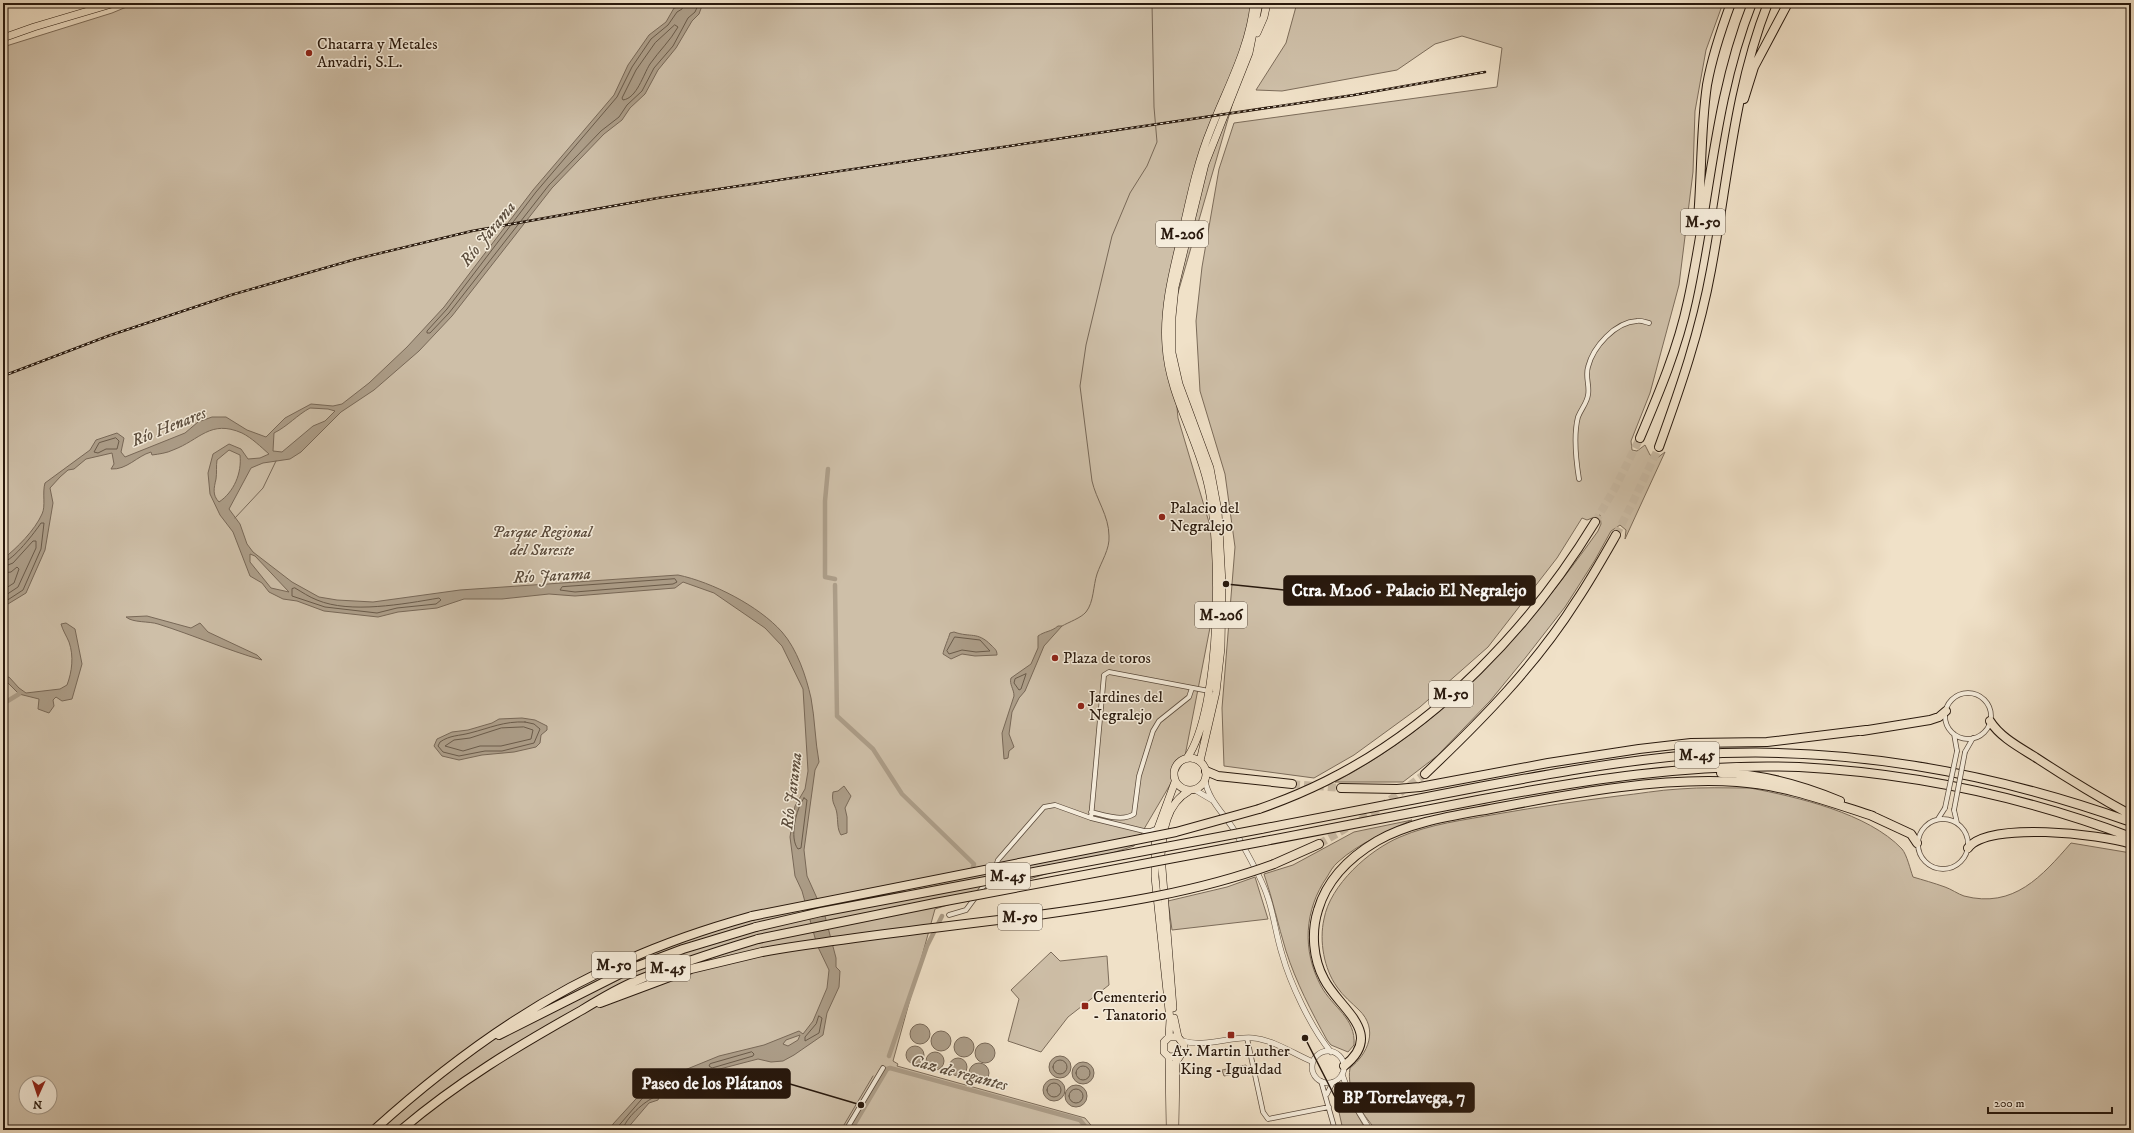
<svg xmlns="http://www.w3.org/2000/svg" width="2134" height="1133" font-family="'IM FELL DW Pica',serif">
  <rect width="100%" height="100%" fill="#f0e1c8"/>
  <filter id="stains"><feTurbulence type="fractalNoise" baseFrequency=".005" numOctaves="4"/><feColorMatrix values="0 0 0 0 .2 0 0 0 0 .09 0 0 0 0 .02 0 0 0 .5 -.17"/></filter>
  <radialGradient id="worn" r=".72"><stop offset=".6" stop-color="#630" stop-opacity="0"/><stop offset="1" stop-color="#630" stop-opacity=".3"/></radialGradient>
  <path fill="#cebfa8" stroke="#7c6c5a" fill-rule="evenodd" d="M136,3H1257L1258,15L1169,324L1178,418L1222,566L1184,761L1134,846L935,909L893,1061L898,1064L897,1066L1085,1118L1095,1130H3V47L112,13ZM26,1083H50V1107H26Z
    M1297,3H1723L1706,50L1695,111L1693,172L1679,285L1650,393L1631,441L1632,450L1637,451L1645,445L1650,455L1657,458L1665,452L1625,539L1626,530L1620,525L1611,531L1595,560L1565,607L1526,657L1490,701L1437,756L1403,782H1335C1447,723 1526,632 1598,531L1601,524L1600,515L1587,520L1582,518L1557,558L1488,647L1420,707L1354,755L1314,778L1224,766L1222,708L1235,547L1225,474L1200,391L1196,321L1202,267L1219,169L1234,123L1497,87L1502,48L1462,36L1435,44L1397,70L1282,91L1256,90L1286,43Z
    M1750,788C1797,797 1868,813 1902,849C1907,855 1910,869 1913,877C1923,880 1934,883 1945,887C1951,889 1958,894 1964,896C2014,909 2042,876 2071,843L2131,853V1130H1376C1362,1113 1346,1092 1350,1068C1368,1054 1379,1029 1359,1010C1352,1003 1343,996 1337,987C1324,969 1319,941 1324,919C1330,885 1369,850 1400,837C1430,824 1464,820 1497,814C1537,807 1578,801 1618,796C1638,794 1659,790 1679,789C1702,787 1726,788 1750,788Z
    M1412,820C1386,832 1359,843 1338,862C1333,866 1330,872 1327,877C1304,910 1302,951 1321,986C1333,1008 1356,1018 1354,1045L1348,1052L1331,1045L1327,1040C1311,1011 1296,982 1286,951C1278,925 1273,900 1264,874L1293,865L1354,832Z
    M1255,877L1268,919L1172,930L1168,901L1227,887Z
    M1051,952L1060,961L1107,956L1109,985L1068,1017L1041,1052L1008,1041L1019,999L1011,990Z
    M1246,1065L1248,1071L1224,1076L1222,1070Z
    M1338,1085L1343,1090L1366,1130H1343L1334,1090L1336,1086Z"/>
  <path fill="#ac9d88" stroke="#786857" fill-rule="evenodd" d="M680,3H703L699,14L692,21L676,48L658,70L645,94L630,108L622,120L604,134L552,188L452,316L419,351L374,390L341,412L301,452L290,459L263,463L251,468L229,509L240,524L247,544L253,552L292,582L319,597L337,600L373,602L460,590L678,575C712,582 759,606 782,632C797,649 806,676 811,698C815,719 815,741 819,762L815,770L804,850L807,876L825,916L836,958V967L840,971L839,987L827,1013L823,1035L794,1055L783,1061L771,1062L758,1059L693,1076L661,1093L658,1100L649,1103L626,1130H610L613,1124L645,1089L670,1076L719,1056L764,1045L799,1031L803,1034L813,1021L827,988L829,970L817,945L802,891L795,876L790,837L795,806L805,789L808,771L803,689L782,646L765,628L714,593L683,582L675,588L575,596L549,594L502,599H464L437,608L398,612L378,617L324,611L297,601L283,599L269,592L262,583L250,576L233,532L220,515L210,494L208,473L213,454L229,444L241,449L248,459L260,458L269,454C261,447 252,438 242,433C210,419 200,440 173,450C167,453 159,454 152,455L151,452C137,456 127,470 111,469L114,464L112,453L86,459L74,469L68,470L60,477L50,488L53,503L45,550L26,593L3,607V559C17,548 35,530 42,514C46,506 42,493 45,483L90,450L96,440L117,433L124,438L121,452L125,457L185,433L198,422L212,417H226L247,430L266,437L285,418L311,404L333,406L342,404L369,383L407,347L444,307L533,190L614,95L628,65L649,35L666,22L674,8L679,7ZM310,408L328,409L335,411L325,421L313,426L282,452L273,451L274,433C288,426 297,415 310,408ZM229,450L240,455C242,473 234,492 219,502C212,495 214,488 216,479C217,473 216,466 217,460ZM250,554L255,556L289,592L271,588L250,562ZM800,1035L798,1040L788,1046L783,1044L786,1040Z
    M147,616L191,628L200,623L208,632L257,655L262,660C227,650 193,635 158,624C149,621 133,623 126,617Z
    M66,623L75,629L82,664L72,699L62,701L56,697L53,700L54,706L49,713L38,709L39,699L19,694L8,683H3V678L9,677L19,688L26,693L60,689L67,685C72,672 74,656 69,642C66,635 63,631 61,624Z
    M1058,626H1062L1044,646L1025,691L1019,698L1012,712L1009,734L1014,747L1009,751L1008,758L1004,759L1002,733L1014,696C1014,689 1009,684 1011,678L1031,664L1038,648V636C1045,631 1051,632 1058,626Z
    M954,632C971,638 977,631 991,645C995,649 997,650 997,655L975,656L962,654L951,659L943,654C943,651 949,637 950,633Z
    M522,718L535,720L547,726V730L541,735L540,743L536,747L514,752L482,755L459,760L442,756L434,746L437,739L452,732L468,730L492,723L499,719Z
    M844,786L851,796L845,808L847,817V833L841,835C837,829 838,821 837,814C836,805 831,804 833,792L838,791Z
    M910 1034a10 10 0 1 1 20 0a10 10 0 1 1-20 0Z
    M931 1041a10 10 0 1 1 20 0a10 10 0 1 1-20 0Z
    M954 1047a10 10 0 1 1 20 0a10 10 0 1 1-20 0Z
    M975 1053a10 10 0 1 1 20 0a10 10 0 1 1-20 0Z
    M906 1055a9 9 0 1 1 18 0a9 9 0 1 1-18 0Z
    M926 1061a9 9 0 1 1 18 0a9 9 0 1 1-18 0Z
    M1049 1067a11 11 0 1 1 22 0a11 11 0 1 1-22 0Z
    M949 1067a9 9 0 1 1 18 0a9 9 0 1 1-18 0Z
    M1072 1073a11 11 0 1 1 22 0a11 11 0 1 1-22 0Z
    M969 1073a10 10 0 1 1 20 0a10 10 0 1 1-20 0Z
    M1043 1090a11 11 0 1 1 22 0a11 11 0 1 1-22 0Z
    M1065 1096a11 11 0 1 1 22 0a11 11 0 1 1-22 0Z"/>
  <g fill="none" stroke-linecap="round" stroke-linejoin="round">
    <path stroke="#6a5b4a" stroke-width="1" d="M684,3L682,9L677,12L668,25L651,39L632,67L617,97L536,192L447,309L427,331V333H430L449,313L549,185L601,131L619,117L627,105L642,91L654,68L673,46L688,18L695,12L699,3
      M675,25L678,27C670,41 659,51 650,64C643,75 637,98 623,100L622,98L636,70L655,43Z
      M116,438L119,441L117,449H106L98,453L94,452L99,443Z
      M3,562C13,561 35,532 41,523H44L41,549L23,590L3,603
      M3,567L13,563L33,541H36V548L18,587L3,597
      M3,573L11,572L17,567L19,569L14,583L3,590
      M675,579L677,582L673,584L575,592L560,590L562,587Z
      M295,588C302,592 309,597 317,600C350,614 404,604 439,598L441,600L436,604L397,608L377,613L325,607L292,596V589Z
      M955,637L980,640L990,651L976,652L962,650L949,654L947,651Z
      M1026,674L1021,689L1019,690L1014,683L1015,679Z
      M525,722L534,724L540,729L534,743L502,751H485L459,756L443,752L438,746L440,742C450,735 459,736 470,733C490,728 504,721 525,722Z
      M524,727L533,730L531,739L501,746H480L463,751L445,746L454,740L470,738L501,728Z
      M804,798L807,800L801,848L798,849C789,838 796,809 804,798Z
      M819,1016L822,1018L819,1033L805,1041V1037L816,1024Z
      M752,1052L754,1054L753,1056L712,1068L709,1066L710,1064Z
      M1053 1067a7 7 0 1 1 14 0a7 7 0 1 1-14 0Z
      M1076 1073a7 7 0 1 1 14 0a7 7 0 1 1-14 0Z
      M1047 1090a7 7 0 1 1 14 0a7 7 0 1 1-14 0Z
      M1069 1096a7 7 0 1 1 14 0a7 7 0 1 1-14 0Z
      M615,1130L647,1093L658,1088L655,1097C646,1100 624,1119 623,1130"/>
    <path stroke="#786857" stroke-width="1" d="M235,518L263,488L276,461
      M1062,626C1069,622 1081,618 1086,612C1094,602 1093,586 1097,574C1101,562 1110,549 1109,536C1109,516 1096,499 1092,481L1080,386L1086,345L1112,236L1130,193L1147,166L1157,142L1154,107L1152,3
      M841,1130L873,1076"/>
    <path stroke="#ac9d88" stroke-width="4.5" d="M828,469L825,501V577L835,579
      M835,585L837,716L873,749L902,794L974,864L973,867
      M6,702L19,694
      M889,1056L927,946L942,916
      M851,1130L887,1069L890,1068L1080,1120L1088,1130"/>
    <path stroke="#c8b9a3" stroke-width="8" stroke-dasharray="8 4" stroke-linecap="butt" d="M1595,522L1615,488L1640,438
      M1616,535L1632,504L1659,447
      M1292,784L1341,788
      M1319,844L1374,812L1425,774"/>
    <defs>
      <path id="minor" d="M1579,479C1576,460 1573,436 1578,417C1581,409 1587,403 1588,395C1590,386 1585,377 1588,367C1593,347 1615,322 1637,321C1640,320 1645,322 1649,323
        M1945 716a23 23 0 1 1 46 0a23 23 0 1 1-46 0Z
        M1954,734L1957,751
        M1965,752L1973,738
        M1954,810L1957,823
        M1091,812C1104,815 1122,822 1134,814L1139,776L1153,731L1159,721L1189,697L1192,688
        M1918 844a25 25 0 1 1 50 0a25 25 0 1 1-50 0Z
        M1938,819L1945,808
        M1158,828L1150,831H1144L1091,818L1104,675L1109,672L1209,691
        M949,915L966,910L994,872L998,860L1044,807L1055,805L1091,818
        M1247,1038L1263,1112L1268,1119L1329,1107
        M1321,1081L1335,1130
        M1327,1094L1333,1082
        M846,1130L883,1068"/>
      <path id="tertiary" d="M1205,780C1208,801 1227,816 1237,835C1248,855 1261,876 1268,898C1274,916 1276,935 1282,954C1290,983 1311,1028 1331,1052
        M1195,790L1212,800
        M1183,1041C1206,1048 1230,1036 1253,1038C1274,1040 1294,1054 1313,1062
        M1312 1067a16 16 0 1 1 32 0a16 16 0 1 1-32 0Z
        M1342,1074L1351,1099L1370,1130"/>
      <path id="primary" d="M1257,33L1264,17L1267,3
        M3,38L34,27L115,3
        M1174 774a16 16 0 1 1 32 0a16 16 0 1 1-32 0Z
        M1187,758C1222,708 1222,540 1207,481C1196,435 1169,394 1166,346C1163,308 1173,271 1182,234C1190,199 1197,163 1211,129C1227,88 1250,47 1254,3
        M1200,761L1216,692L1221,648L1222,584L1218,511L1210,468L1179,384L1172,353V317L1175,287L1205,164L1249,53L1259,3
        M1173,1008L1161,855C1163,831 1166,804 1189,791
        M1174,1018L1178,1037
        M1169,1037L1170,1020L1155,877V845L1158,828L1175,782
        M1169,1057L1170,1130
        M1175,1130L1176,1062L1184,1050V1045L1178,1037H1169L1164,1042V1052L1169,1057L1179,1056"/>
      <path id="motorway" d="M1744,99L1754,67L1788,3
        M1697,230C1702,182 1700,133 1707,85C1712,57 1721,30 1731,3
        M1640,438C1659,393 1678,348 1688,301C1710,201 1714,99 1752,3
        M1659,447C1680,389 1700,331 1711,270C1728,180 1734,89 1768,3
        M1990,721C2000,737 2019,747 2035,757C2067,778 2098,797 2131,815
        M1862,731L1930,720L1939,717L1946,711
        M1206,771L1218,776L1292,784
        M1721,773C1762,774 1802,785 1840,801
        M1425,774C1481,721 1536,665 1577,600C1591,579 1604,556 1616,535
        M1341,788L1397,789L1420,787L1548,763L1639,749L1691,743L1767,742L1866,730
        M1259,809C1282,801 1304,792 1326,781C1437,726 1531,627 1595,522
        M1870,815L1911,834L1917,843
        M1261,829C1333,815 1406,801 1479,787C1549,774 1619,761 1690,755C1839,744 1991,772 2131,822
        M1265,841C1336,827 1407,814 1478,800C1584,780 1691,763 1799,767C1912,773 2025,797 2131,837
        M1968,848C1988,821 2101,834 2131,844
        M1274,864L1319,844
        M600,1003L691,969L762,952
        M499,1035L630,969L683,949L756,927
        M1344,1066C1386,1033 1339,1009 1324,979C1313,959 1311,932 1318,910C1327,879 1350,857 1377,841C1414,820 1460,815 1501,807C1574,793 1664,777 1737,782C1784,785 1829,802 1873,816
        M374,1130C449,1062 533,1000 627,960C667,942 709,928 752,916
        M401,1130C459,1081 516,1047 582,1010C600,999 618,988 638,980C677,964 718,951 758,939"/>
    </defs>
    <use href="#minor" stroke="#5b4b3c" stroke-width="5.5"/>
    <use href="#tertiary" stroke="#5b4b3c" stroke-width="6"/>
    <use href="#primary" stroke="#29190d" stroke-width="8"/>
    <use href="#motorway" stroke="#29190d" stroke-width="10"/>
    <use href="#minor" stroke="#f5ecdb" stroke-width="4"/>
    <use href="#tertiary" stroke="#f5ecdb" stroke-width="5"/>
    <use href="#primary" stroke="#f0e1c8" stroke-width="7"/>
    <use href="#motorway" stroke="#f0e1c8" stroke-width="8"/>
    <defs>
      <path id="rail" d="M3,376L108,336L231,295L356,259L472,231L658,198L1354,95L1485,72"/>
    </defs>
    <use href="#rail" stroke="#29190d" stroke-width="2.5"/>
    <use href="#rail" stroke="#f5ecdb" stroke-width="1" stroke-dasharray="3" stroke-linecap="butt"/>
    <defs>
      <path id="minor-bridge" d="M1945,808L1957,751
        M1954,810L1965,752"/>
      <path id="motorway-bridge" d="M752,916L1176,832L1259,809
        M756,927L821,912L1261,829
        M758,939L935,903L1265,841
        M762,952C854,936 946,927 1038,915C1118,904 1198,892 1274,864"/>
    </defs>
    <use href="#minor-bridge" stroke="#5b4b3c" stroke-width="5.5" stroke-linecap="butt"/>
    <use href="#motorway-bridge" stroke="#29190d" stroke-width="10" stroke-linecap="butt"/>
    <use href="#minor-bridge" stroke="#f5ecdb" stroke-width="4"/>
    <use href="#motorway-bridge" stroke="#f0e1c8" stroke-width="8"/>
  </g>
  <g fill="#8f2418" stroke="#f5ecdb" stroke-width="1.5">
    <circle cx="309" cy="53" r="4"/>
    <circle cx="1162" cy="517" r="4"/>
    <circle cx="1055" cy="658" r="4"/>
    <circle cx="1081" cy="706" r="4"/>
    <rect x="1081" y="1002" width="8" height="8" rx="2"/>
    <rect x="1227" y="1031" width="8" height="8" rx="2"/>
  </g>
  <g text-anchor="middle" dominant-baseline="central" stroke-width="3" stroke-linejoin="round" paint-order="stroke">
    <g fill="#f5ecdb" stroke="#66584b" stroke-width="1">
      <rect x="1681" y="209" width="44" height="26" rx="3"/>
      <rect x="1156" y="221" width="52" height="26" rx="3"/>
      <rect x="1195" y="602" width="52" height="26" rx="3"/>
      <rect x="1429" y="681" width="44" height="26" rx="3"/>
      <rect x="1675" y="742" width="44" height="26" rx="3"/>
      <rect x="986" y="863" width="44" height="26" rx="3"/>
      <rect x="998" y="904" width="44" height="26" rx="3"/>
      <rect x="592" y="952" width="44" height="26" rx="3"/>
      <rect x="646" y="955" width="44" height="26" rx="3"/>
    </g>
    <g font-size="15" font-weight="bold" fill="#29190d">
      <text x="1703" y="222">M-50</text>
      <text x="1182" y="234">M-206</text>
      <text x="1221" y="615">M-206</text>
      <text x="1451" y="694">M-50</text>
      <text x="1697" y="755">M-45</text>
      <text x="1008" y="876">M-45</text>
      <text x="1020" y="917">M-50</text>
      <text x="614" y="965">M-50</text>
      <text x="668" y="968">M-45</text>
    </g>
    <g font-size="16" fill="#29190d" stroke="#f5ecdb" text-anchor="start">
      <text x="317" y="44">Chatarra y Metales<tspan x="317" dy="18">Anvadri, S.L.</tspan></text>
      <text x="1170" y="508">Palacio del<tspan x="1170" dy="18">Negralejo</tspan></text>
      <text x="1063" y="658">Plaza de toros</text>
      <text x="1089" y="697">Jardines del<tspan x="1089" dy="18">Negralejo</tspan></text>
      <text x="1093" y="997">Cementerio<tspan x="1093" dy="18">- Tanatorio</tspan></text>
      <text x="1231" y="1051" text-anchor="middle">Av. Martin Luther<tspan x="1231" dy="18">King - Igualdad</tspan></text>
    </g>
    <g font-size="16" font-style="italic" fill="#5b4b3c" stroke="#f5ecdb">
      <text x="542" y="532">Parque Regional<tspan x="542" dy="18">del Sureste</tspan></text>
    </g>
    <g font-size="17" font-style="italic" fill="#5d4e3e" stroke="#f5ecdb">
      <text transform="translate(488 234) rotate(-51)">Río Jarama</text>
      <text transform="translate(169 427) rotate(-22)">Río Henares</text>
      <text transform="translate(552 576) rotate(-3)">Río Jarama</text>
      <text transform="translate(792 791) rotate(-83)">Río Jarama</text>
      <text transform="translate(959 1073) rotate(15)">Caz de regantes</text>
    </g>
  </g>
  <path fill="none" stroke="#29190d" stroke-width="1.5" d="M1226 584L1284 590M861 1105L790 1084M1305 1038L1335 1097"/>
  <g fill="#29190d" stroke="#f5ecdb" stroke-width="1.5">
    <circle cx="1226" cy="584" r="4"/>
    <circle cx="861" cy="1105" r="4"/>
    <circle cx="1305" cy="1038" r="4"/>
  </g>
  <g fill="#29190d" stroke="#29190d" stroke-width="1.5">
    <rect x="1284" y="576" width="251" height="29" rx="4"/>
    <rect x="633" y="1069" width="157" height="29" rx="4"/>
    <rect x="1335" y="1083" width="139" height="29" rx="4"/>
  </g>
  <g font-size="17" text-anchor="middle" font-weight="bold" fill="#fff">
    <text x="1409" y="596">Ctra. M206 - Palacio El Negralejo</text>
    <text x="712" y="1089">Paseo de los Plátanos</text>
    <text x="1404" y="1103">BP Torrelavega, 7</text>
  </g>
  <rect width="2134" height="1133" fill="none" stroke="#f0e1c8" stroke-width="16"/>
  <rect x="4" y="4" width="2126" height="1125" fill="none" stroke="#29190d" stroke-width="2"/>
  <rect x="8" y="8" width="2118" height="1117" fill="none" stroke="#29190d"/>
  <g transform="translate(38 1095) rotate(183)"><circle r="19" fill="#f5ecdb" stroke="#a39889"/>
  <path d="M0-3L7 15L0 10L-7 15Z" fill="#8f2418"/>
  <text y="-6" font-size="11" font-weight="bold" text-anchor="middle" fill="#29190d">N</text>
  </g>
  <path d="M1988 1107v6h124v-6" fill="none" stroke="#29190d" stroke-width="2"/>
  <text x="1994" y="1107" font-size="12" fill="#29190d" stroke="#f5ecdb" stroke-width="3" paint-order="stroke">200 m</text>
  <rect width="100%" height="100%" filter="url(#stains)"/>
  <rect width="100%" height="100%" fill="url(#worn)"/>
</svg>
